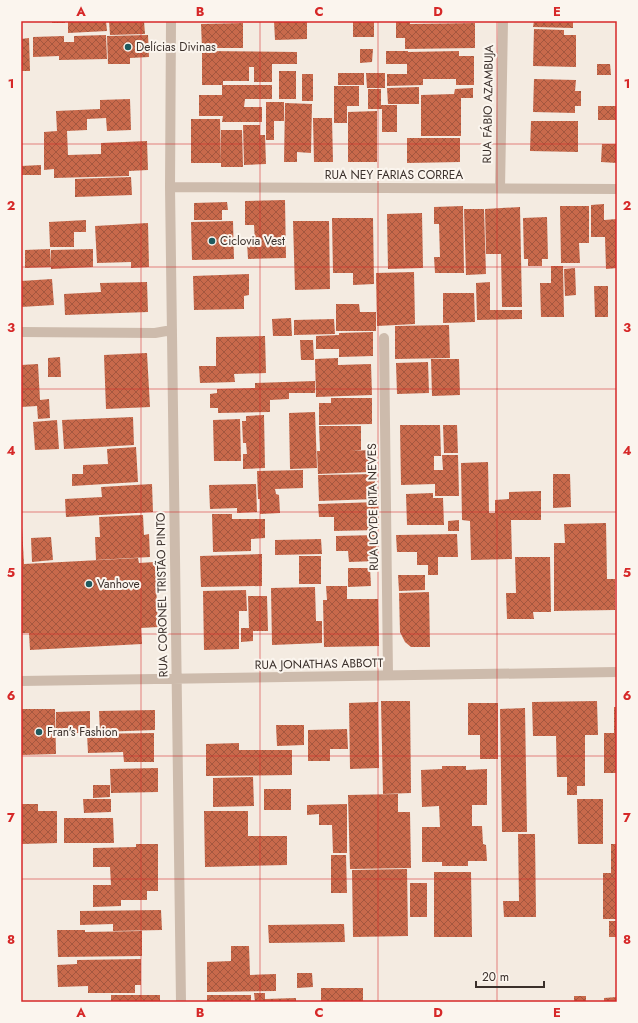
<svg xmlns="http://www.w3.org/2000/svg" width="638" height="1023" font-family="Jost,sans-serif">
  <defs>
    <pattern id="building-cross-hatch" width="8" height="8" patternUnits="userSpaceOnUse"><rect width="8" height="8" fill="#c8694b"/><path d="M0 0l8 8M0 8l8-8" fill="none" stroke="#a4573f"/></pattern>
  </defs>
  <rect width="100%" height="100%" fill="#f4ebe1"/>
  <path fill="url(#building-cross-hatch)" d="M52,21H65V23H52Z
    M68,21H106L107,31L68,33Z
    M109,21H144L145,34L110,35Z
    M274,21H307V39L275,40Z
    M353,21H374V37H353Z
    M534,21H573V28L533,27Z
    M396,22H410V24L475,23V48L405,49V38H396Z
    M243,23V48H202L201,24Z
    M534,29L564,30V35H576V67L533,66Z
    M106,35L107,59L59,60V56L33,57V37L64,36V42H74V36Z
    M148,35L149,57L130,58V64H108L107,36Z
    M29,38L30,71H21V39Z
    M360,49H373L372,62L360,63Z
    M202,51L297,52V64H272V82H254V67H249V81H223V85H202Z
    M386,51H408V52L459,51V56H474V85H456V79H423V85L387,86V74H407V64H386Z
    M597,64H610L611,75H597Z
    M279,71H296V99H279Z
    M338,73H364V85H338Z
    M366,73H385V88H367Z
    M302,74H313V101H302Z
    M534,79L576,80L575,91H581V106H575V113L533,112Z
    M222,85H272V99H245L244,107H262V122H222L223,116H199V95H222Z
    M334,86H359V106H347V123H334Z
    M419,87V104H388L387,88Z
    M473,88V98H461V136H421V95L454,94L455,89Z
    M368,89H381V105H397V132H382V109H368Z
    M130,99L131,130L107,131L106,118L87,119V130L67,131L68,155L101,154V143L147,141L148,170L129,171V176L54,178V169L44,170V132L57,131L56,111L100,109V100Z
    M266,102H284V121H274V140H266Z
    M285,103L312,104L311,153L297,152V162H284Z
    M598,106H617V120H598Z
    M377,111V162H348V112Z
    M313,118H332L333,162H314Z
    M191,119H220L221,163H191Z
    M531,121H578V152L530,151Z
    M243,125H260V135H265L266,164L244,165Z
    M221,130H242L243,167H221Z
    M407,138H460V162L407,163Z
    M602,144H617V163L601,162Z
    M41,165V175H21V166Z
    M131,177L132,195L75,197V179Z
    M285,200L286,258L248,259L247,242H255L254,225H245V201Z
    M227,202L228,210H222V220H194V203Z
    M604,204V220L617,219V268L606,269L605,237H591V205Z
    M463,206L464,273H435L434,257H440L439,224H434V207Z
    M560,206H589V243H579L580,263H561Z
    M520,207L522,307H502L501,254H486L485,209Z
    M464,209H484L486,274L466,275Z
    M422,213L423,268L388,269L387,214Z
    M547,217L548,259H542V266H528V259H524L523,218Z
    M332,218H373L374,284L353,285V273H333Z
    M86,220V232H74V247H50L49,222Z
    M233,221L234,259L192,260L191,222Z
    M293,221H329L330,289L295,290Z
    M148,223L149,267L131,268V262L97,263L95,226Z
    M50,249L51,265V250L93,249V267L51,269V267L25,268V250Z
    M551,266H563L564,317H541L540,283H551Z
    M575,268L576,295L565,296L564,269Z
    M414,272L415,324L377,326L376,273Z
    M249,274V295L244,296V309L194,310L193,276Z
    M52,279L54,305L21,307V281Z
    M147,282L148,312L65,315L64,294L101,292L100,283Z
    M490,282V310H522V319L477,320L476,283Z
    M594,286H608V317H595Z
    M443,293H474L475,322L443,323Z
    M336,304H359L360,312H376V331H336Z
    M291,318L292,336H273L272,319Z
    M334,319L335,334L294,335V320Z
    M449,325L450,358L395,359V326Z
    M373,332V356L339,357V349H316V336L339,335V333Z
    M265,336L266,373L234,374L235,382L200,383L199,366H216V337Z
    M300,340H313L314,360H301Z
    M147,353L150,407L106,409L104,355Z
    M60,357L61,377H48V358Z
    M338,358V365L371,364L372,395L316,397L315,359Z
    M431,359H459L460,395L432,396Z
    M428,362L429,393L397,394L396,363Z
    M38,364L40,400L49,399L50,418L38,419L37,406L21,407V365Z
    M315,381V393H289V399L270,400V412L218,413V408H210V394L217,393V389L255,388V383Z
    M331,398H372V424L319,425V403H331Z
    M315,412L317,468L290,469L289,413Z
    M264,415L265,468L243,469V454H247L246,443H243L242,421H246V416Z
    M133,417L134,445L64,449L62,420Z
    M240,419L241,461H214L213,420Z
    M57,420L59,449L35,450L33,422Z
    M400,425H440L441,456H434V470H443L442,455H458L459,496H435V484L401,485Z
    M443,425H457L458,453H444Z
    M319,426H361V450L352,451L369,450L370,472L318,474L317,451H320Z
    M136,447L138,482L72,486V474H83V465L108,464L107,449Z
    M488,462L489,513H495V500L509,499V492L541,491V520H511L512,559L471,560L470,521L462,520L461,463Z
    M303,470V488L275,489L276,494L279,495L280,513L260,514V499H258L257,471Z
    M375,474V499L319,501L318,475Z
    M553,474H570L571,507L553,508Z
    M152,484L153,512L66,517L65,499L102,497L101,487Z
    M256,484L257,512L237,513V508L210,509L209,485Z
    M433,493V498H443L444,525H407L406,494Z
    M378,502L379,530L334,531V517H319L318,504Z
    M212,514H232V519H265V538L251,539V551L213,552Z
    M143,515L144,535L149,534L150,557L96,560L95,537H100L99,517Z
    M459,520V531H448V521Z
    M606,523L607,579H615V610L554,611V543H565L564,524Z
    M21,527H22L24,564L138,558L139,563L155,562L158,627L141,628L142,644L30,650L29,633H22L21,604Z
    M457,534L458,557H438V575H428V565H417V552H397L396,535Z
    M376,535L377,561L349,562L348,551H336V536Z
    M51,537L53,560L32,562L31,538Z
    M321,539L322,554L275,555V540Z
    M262,554V586L201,587L200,556Z
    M299,556H321V584H299Z
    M515,557H550L551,612H533L534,619H507L506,593H516Z
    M348,568H370L371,586L348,587Z
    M398,575H425V590L399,591Z
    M326,586H347V599H378L379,646L324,647L323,600H327Z
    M315,587L316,621H322V643L272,645L271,588Z
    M246,590L247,611H239V649L204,650L203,591Z
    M429,592L430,647H411L405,642L400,632L399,593Z
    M248,596H267L268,631H253V641L241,642V628H249Z
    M381,701H410L411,793L383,794Z
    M597,701L598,735H585V786H577V795H567V777H557L556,736H533L532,702Z
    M378,702L379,768L350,769L349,703Z
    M468,703H498V759H480V735H468Z
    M614,707H617V766H616V773H604V733H614Z
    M525,708L527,832H502L500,709Z
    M22,709H55L56,754L22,755Z
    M155,710V730L100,732L99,711Z
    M90,711V733H56V712Z
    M276,725H304V745L277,746Z
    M347,729L348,749H330V761H308V730Z
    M154,733V762H124L123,752L88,753L87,734Z
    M239,743V750H292V775L206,776V744Z
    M442,766H466V770L487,769V805H472V826H482L483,844L486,845L487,861H468V866H442V862H422V827H440L439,806L422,807L421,770L442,769Z
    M158,768V792L111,793L110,769Z
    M253,777L254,806L213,807V778Z
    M93,785H110V797L93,798Z
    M264,789H291V810H264Z
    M398,794V812H410L411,868L350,869L348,795Z
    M83,799H111V812L84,813Z
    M577,799H603V844H578Z
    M22,804H38V811H57V843L22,844Z
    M347,804V853H333L332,825H319V814L307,815V805Z
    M204,811H248V836H287V865L205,867Z
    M64,818H113L114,843H64Z
    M518,834H535L536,917H504L503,901H519Z
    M136,844H158V891H147V900H121V906L93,907V885H111L110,867H93V848L136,847Z
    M611,844H617V919H603V873H611Z
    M331,855H346L347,893H331Z
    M407,869L408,936L353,937L352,870Z
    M434,872H471L472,937H434Z
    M410,883H427V917H410Z
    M161,910L162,930L113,931V924L80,925V911Z
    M609,921H617V937H609Z
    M344,924L345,942L269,943L268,925Z
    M57,930H85V932L142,931V956L58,957Z
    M231,946H249L250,975L276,974V991L207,992V962L231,961Z
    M141,959V985H135V993H88V986L58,987L57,965L77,964V960Z
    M297,973H312L313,987L297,988Z
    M321,988H363V1002H321Z
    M254,993H265V999L296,998V1002H255Z
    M111,995H160V1002H111Z
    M207,995H251V1002H207Z
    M574,996H586V1002H574Z
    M617,997V1002H604V998Z"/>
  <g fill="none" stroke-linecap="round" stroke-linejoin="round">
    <path stroke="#cdbbac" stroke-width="10" d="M171,21L170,187L181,1002
      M170,187L617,189
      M500,188L503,21
      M21,332L155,333L172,330
      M384,338L388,675
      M21,681L617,672"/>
  </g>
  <path fill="none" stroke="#d62828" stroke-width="1" stroke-opacity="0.55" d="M141,21V1002M260,21V1002M378,21V1002M497,21V1002M21,144H617M21,267H617M21,389H617M21,512H617M21,634H617M21,756H617M21,879H617"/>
  <g fill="#1f5a5e" stroke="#fbf5ee" stroke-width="1.5">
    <circle cx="128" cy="47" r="4"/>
    <circle cx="212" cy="241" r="4"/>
    <circle cx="89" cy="584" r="4"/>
    <circle cx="39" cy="732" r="4"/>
  </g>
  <g text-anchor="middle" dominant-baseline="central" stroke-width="4" stroke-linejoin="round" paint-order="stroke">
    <g font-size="12" fill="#3b302b" stroke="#fbf5ee" text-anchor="start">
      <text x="136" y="47">Delícias Divinas</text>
      <text x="220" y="241">Ciclovia Vest</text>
      <text x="97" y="584">Vanhove</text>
      <text x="47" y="732">Fran's Fashion</text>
    </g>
    <g font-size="12" fill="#3b302b" stroke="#fbf5ee">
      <text transform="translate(488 104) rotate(-89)">RUA FÁBIO AZAMBUJA</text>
      <text x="394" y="175">RUA NEY FARIAS CORREA</text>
      <text transform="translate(373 507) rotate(-91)">RUA LOYDE RITA NEVES</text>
      <text transform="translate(162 595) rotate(-91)">RUA CORONEL TRISTÃO PINTO</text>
      <text transform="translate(319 664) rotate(-1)">RUA JONATHAS ABBOTT</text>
    </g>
  </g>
  <rect width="638" height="1023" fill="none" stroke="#fbf5ee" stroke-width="44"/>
  <path d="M476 981v6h68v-6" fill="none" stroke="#3b302b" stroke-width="2"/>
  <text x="482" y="981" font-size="12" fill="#3b302b" stroke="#fbf5ee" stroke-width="3" paint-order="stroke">20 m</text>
  <rect x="22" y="22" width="594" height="979" fill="none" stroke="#d62828" stroke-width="1.5"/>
  <g font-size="13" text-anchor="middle" font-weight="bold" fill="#d62828">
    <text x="81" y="16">A</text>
    <text x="200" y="16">B</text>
    <text x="319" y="16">C</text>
    <text x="438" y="16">D</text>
    <text x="557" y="16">E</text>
    <text x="11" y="88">1</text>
    <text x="627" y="88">1</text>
    <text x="11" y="210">2</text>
    <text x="627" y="210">2</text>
    <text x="11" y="332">3</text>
    <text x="627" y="332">3</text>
    <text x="11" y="455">4</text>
    <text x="627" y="455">4</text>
    <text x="11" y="577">5</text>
    <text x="627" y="577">5</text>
    <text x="11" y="700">6</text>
    <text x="627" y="700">6</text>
    <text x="11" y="822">7</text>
    <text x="627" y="822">7</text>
    <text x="11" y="944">8</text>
    <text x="627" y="944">8</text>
    <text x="81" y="1017">A</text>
    <text x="200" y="1017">B</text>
    <text x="319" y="1017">C</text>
    <text x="438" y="1017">D</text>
    <text x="557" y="1017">E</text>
  </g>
</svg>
